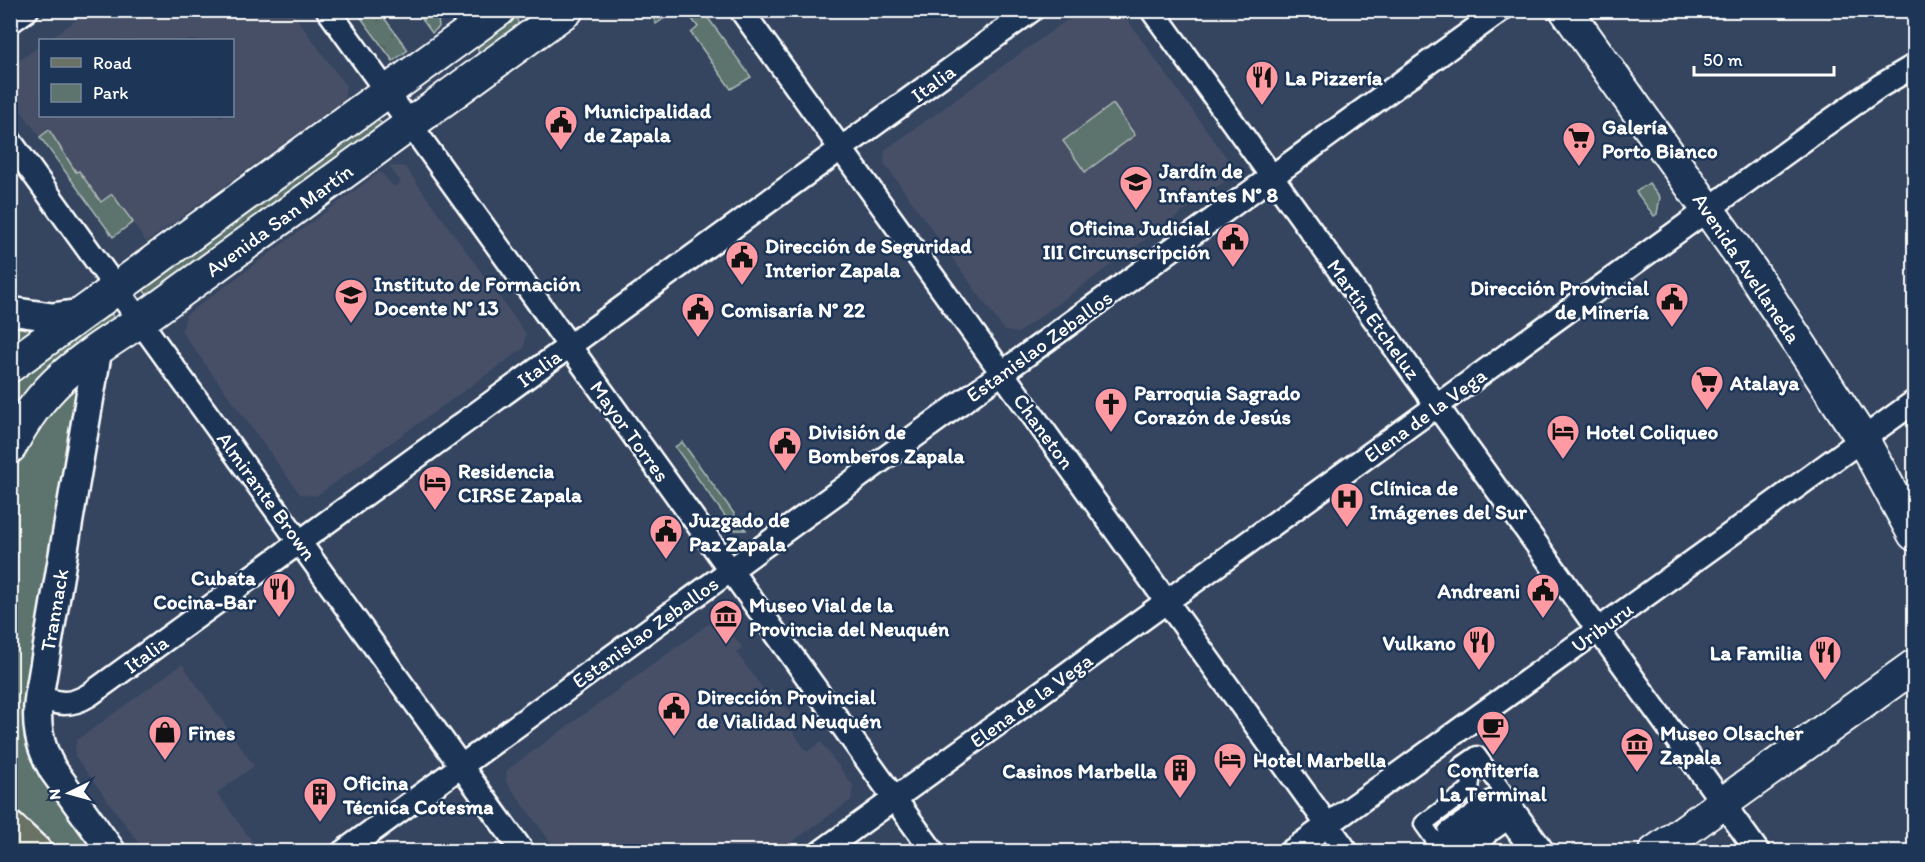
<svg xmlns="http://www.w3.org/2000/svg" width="1925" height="862" font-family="Itim,sans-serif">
  <defs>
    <pattern id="forest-crowns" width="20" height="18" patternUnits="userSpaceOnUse" patternTransform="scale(1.5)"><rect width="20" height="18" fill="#5d736e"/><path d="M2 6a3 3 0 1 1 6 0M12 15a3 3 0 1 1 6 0" fill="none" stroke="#535c5a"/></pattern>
  </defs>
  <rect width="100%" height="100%" fill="#354560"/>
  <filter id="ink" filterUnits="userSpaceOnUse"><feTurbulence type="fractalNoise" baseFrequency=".0167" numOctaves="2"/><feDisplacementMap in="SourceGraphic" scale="12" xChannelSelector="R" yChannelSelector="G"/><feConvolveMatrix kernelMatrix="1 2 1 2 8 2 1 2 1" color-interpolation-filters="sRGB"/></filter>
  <g filter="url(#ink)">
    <path fill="#465066" d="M1120,10L1231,164L1229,178L1018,333L1005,331L884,163L885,150L1080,11Z
      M89,11H291L346,86L344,100L146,242L133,223L113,237L11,97L10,67L40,46V116H232V40H48Z
      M389,166L405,167L526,334L524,348L316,496L300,494L182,332L186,315L380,172L394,187L401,182Z
      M710,623L719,635L728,629L742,647L736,652L766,693L772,689L792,716L785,721L807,752L821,742L853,786L851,800L779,851H557L506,781L507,770Z
      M182,664L254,766L217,793L259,851H145L75,756L76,741Z"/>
    <path fill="#5d736e" stroke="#aeb9b6" stroke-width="1.5" d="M509,11H516L520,37L480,66L476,34Z
      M650,11V10L675,11L656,24Z
      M686,11H703L751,77L731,89L691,33L698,27Z
      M1113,104L1135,135L1085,172L1063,141Z
      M49,130L76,172L79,171L101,202L112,194L133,222L113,237L40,137Z
      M1649,183L1660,197L1657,214L1654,216L1636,192Z
      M107,314H112L113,319L61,360L11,421V385Z
      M11,325L38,330L11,348Z
      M81,372L27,707L99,851H48L11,807V477L38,428Z
      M682,442L746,530H735L675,447Z"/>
    <path fill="url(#forest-crowns)" stroke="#aeb9b6" stroke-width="1.5" d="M356,11H379L408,50L393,61Z
      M416,11H437L439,27L432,33Z
      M374,116L383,125L149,298L141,286Z"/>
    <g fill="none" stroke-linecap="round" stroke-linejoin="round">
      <defs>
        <path id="pedestrian" d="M1443,852L1423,824L1470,789L1471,781L1461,766L1477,755L1547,852
          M1462,852L1447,831L1454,826L1470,848L1476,844L1460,822L1466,818L1482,840L1488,836L1472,814L1478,809L1494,831L1501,826L1485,804L1491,799L1530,852"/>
        <path id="minor" d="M328,10L933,852
          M741,10L1347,852
          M1152,10L1758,852
          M10,22L27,10
          M10,141L523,852
          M39,696C58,705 71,706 89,695L1032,10
          M343,852L1501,10
          M821,852L1823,126L1880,86L1914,66
          M1290,852L1914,402"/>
        <path id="tertiary" d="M10,311L52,317L81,313
          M98,349L39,696C35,724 39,746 53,770L112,852"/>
        <path id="secondary" d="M1566,10L1751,270L1863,440L1914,534
          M10,366L499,10
          M10,447C43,382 82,359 140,321L567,10
          M1655,852L1914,666"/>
        <path id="primary" d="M10,829L35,852"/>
      </defs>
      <use href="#pedestrian" stroke="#fff" stroke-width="21"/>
      <use href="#minor" stroke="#fff" stroke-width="27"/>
      <use href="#tertiary" stroke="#fff" stroke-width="32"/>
      <use href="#secondary" stroke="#fff" stroke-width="36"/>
      <use href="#primary" stroke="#fff" stroke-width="38"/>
      <use href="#pedestrian" stroke="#1d3557" stroke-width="16"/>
      <use href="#minor" stroke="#1d3557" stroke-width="22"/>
      <use href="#tertiary" stroke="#1d3557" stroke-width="27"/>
      <use href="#secondary" stroke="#1d3557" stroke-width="32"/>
      <use href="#primary" stroke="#6a7266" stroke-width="33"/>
    </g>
  </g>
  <defs>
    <symbol id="restaurant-pin" viewBox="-11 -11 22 30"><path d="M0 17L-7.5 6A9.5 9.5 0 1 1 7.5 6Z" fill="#ff9aa2" stroke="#1d3557"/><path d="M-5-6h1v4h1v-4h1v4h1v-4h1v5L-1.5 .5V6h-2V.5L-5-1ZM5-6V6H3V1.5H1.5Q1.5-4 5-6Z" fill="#111"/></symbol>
    <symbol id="civic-pin" viewBox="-11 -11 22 30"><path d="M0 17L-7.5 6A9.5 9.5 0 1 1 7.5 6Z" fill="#ff9aa2" stroke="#1d3557"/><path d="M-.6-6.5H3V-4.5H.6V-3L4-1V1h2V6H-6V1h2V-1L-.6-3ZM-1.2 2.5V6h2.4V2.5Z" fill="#111"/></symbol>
    <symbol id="supermarket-pin" viewBox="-11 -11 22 30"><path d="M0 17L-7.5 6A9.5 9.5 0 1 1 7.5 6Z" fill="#ff9aa2" stroke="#1d3557"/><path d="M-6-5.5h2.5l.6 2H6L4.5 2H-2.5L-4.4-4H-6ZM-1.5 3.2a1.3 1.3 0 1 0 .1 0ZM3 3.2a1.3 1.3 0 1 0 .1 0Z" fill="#111"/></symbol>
    <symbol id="school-pin" viewBox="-11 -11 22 30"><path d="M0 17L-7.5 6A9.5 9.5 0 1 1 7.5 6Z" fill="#ff9aa2" stroke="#1d3557"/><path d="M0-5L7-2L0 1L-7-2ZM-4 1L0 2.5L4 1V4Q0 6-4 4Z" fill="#111"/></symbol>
    <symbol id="university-pin" viewBox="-11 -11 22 30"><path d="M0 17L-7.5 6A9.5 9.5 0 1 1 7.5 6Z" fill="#ff9aa2" stroke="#1d3557"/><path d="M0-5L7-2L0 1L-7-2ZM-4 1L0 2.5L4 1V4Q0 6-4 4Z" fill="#111"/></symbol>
    <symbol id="church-pin" viewBox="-11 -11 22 30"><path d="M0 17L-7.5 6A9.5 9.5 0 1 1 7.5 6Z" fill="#ff9aa2" stroke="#1d3557"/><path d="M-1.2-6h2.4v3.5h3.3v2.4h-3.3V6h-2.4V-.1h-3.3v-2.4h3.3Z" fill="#111"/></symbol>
    <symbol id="hotel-pin" viewBox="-11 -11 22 30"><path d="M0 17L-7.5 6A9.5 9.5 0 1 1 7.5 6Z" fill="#ff9aa2" stroke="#1d3557"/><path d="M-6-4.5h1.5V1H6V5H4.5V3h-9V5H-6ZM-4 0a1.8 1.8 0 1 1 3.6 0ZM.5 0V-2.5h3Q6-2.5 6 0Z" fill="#111"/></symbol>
    <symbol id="hospital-pin" viewBox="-11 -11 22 30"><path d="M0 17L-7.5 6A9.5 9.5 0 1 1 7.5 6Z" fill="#ff9aa2" stroke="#1d3557"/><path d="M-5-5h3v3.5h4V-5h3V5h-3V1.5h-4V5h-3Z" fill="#111"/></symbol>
    <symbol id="museum-pin" viewBox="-11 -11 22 30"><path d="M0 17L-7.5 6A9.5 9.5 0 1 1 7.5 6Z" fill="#ff9aa2" stroke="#1d3557"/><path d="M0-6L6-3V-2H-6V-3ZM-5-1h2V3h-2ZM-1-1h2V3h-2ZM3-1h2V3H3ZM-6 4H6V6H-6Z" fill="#111"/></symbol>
    <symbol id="cafe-pin" viewBox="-11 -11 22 30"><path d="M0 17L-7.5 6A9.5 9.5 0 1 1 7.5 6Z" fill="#ff9aa2" stroke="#1d3557"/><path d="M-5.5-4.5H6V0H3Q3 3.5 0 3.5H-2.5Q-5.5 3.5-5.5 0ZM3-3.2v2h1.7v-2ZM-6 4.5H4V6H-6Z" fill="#111"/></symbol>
    <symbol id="shop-pin" viewBox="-11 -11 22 30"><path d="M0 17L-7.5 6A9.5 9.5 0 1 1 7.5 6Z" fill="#ff9aa2" stroke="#1d3557"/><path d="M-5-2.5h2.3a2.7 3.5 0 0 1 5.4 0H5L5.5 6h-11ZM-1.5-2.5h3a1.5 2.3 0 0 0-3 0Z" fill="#111"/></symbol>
    <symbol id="building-pin" viewBox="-11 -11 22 30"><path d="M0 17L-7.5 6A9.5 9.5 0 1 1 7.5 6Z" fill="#ff9aa2" stroke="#1d3557"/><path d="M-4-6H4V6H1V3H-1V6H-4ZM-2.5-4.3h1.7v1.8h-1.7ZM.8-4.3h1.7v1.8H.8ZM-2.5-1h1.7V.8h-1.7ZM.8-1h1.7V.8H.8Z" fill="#111"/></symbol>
  </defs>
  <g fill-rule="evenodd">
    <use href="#restaurant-pin" x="1243" y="58" width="38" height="52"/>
    <use href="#civic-pin" x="542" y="103" width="38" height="52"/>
    <use href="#supermarket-pin" x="1560" y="119" width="38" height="52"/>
    <use href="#school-pin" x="1117" y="163" width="38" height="52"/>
    <use href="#civic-pin" x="1214" y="220" width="38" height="52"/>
    <use href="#civic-pin" x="723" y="238" width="38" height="52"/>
    <use href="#university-pin" x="332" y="276" width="38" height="52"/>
    <use href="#civic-pin" x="1653" y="280" width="38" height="52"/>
    <use href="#civic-pin" x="679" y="290" width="38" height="52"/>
    <use href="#supermarket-pin" x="1688" y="363" width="38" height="52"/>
    <use href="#church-pin" x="1092" y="385" width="38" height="52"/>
    <use href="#hotel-pin" x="1544" y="412" width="38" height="52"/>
    <use href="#civic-pin" x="766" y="424" width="38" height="52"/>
    <use href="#hotel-pin" x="416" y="463" width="38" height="52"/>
    <use href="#hospital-pin" x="1328" y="480" width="38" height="52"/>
    <use href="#civic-pin" x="647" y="512" width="38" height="52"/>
    <use href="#restaurant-pin" x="260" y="570" width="38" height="52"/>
    <use href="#civic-pin" x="1524" y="571" width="38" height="52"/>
    <use href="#museum-pin" x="707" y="597" width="38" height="52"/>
    <use href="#restaurant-pin" x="1460" y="623" width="38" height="52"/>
    <use href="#restaurant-pin" x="1806" y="633" width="38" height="52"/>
    <use href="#civic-pin" x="655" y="689" width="38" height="52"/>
    <use href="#cafe-pin" x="1474" y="708" width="38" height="52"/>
    <use href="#shop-pin" x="146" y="713" width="38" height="52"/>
    <use href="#museum-pin" x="1618" y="725" width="38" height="52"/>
    <use href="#hotel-pin" x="1211" y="740" width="38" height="52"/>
    <use href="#building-pin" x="1161" y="751" width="38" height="52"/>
    <use href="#building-pin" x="301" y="775" width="38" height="52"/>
  </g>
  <g text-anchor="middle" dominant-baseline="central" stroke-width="5" stroke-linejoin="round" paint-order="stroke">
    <g font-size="21" font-weight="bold" fill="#fff" stroke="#1d3557" text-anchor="start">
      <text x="1285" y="77">La Pizzería</text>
      <text x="584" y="110">Municipalidad<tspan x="584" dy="24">de Zapala</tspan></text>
      <text x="1602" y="126">Galería<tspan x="1602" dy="24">Porto Bianco</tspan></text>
      <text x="1159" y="170">Jardín de<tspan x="1159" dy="24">Infantes N° 8</tspan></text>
      <text x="1210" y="227" text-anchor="end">Oficina Judicial<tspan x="1210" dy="24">III Circunscripción</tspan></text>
      <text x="765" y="245">Dirección de Seguridad<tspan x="765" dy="24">Interior Zapala</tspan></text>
      <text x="374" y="283">Instituto de Formación<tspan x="374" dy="24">Docente N° 13</tspan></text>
      <text x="1649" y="287" text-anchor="end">Dirección Provincial<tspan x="1649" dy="24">de Minería</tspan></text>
      <text x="721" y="309">Comisaría N° 22</text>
      <text x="1730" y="382">Atalaya</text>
      <text x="1134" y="392">Parroquia Sagrado<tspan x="1134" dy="24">Corazón de Jesús</tspan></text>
      <text x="808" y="431">División de<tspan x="808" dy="24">Bomberos Zapala</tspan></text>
      <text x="1586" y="431">Hotel Coliqueo</text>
      <text x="458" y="470">Residencia<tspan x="458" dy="24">CIRSE Zapala</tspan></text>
      <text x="1370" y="487">Clínica de<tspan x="1370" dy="24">Imágenes del Sur</tspan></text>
      <text x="689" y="519">Juzgado de<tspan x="689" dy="24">Paz Zapala</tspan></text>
      <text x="256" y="577" text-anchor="end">Cubata<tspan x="256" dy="24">Cocina-Bar</tspan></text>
      <text x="1520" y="590" text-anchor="end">Andreani</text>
      <text x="749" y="604">Museo Vial de la<tspan x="749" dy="24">Provincia del Neuquén</tspan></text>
      <text x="1456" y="642" text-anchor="end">Vulkano</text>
      <text x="1802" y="652" text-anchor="end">La Familia</text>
      <text x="697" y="696">Dirección Provincial<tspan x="697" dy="24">de Vialidad Neuquén</tspan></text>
      <text x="188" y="732">Fines</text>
      <text x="1660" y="732">Museo Olsacher<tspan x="1660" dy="24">Zapala</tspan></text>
      <text x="1253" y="759">Hotel Marbella</text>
      <text x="1493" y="769" text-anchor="middle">Confitería<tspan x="1493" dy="24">La Terminal</tspan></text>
      <text x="1157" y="770" text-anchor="end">Casinos Marbella</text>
      <text x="343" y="782">Oficina<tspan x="343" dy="24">Técnica Cotesma</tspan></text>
    </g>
    <g font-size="21" fill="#fff" stroke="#1d3557">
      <text transform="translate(933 83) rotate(-36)">Italia</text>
      <text transform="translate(279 220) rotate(-36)">Avenida San Martín</text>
      <text transform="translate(1747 268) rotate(56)">Avenida Avellaneda</text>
      <text transform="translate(1374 319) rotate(54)">Martín Etcheluz</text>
      <text transform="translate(1039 346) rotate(-36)">Estanislao Zeballos</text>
      <text transform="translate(539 368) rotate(-36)">Italia</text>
      <text transform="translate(1425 415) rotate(-36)">Elena de la Vega</text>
      <text transform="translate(630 431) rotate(54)">Mayor Torres</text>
      <text transform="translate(1044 431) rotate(54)">Chaneton</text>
      <text transform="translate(267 496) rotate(54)">Almirante Brown</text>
      <text transform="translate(54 610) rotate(-80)">Trannack</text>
      <text transform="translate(1602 627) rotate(-36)">Uriburu</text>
      <text transform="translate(645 632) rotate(-36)">Estanislao Zeballos</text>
      <text transform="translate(146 654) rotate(-36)">Italia</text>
      <text transform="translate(1031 700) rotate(-36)">Elena de la Vega</text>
    </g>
  </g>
  <rect width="1925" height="862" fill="none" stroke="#1d3557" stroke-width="36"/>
  <rect x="18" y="18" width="1889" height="826" fill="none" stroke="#fff" stroke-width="2" filter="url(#ink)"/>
  <rect x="39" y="39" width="195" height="78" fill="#1d3557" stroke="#77869a" stroke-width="1.5"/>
  <rect x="51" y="58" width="30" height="9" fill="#6a7266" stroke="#77869a" stroke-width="1.5"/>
  <text x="93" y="69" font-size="18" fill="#ffffff">Road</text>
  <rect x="51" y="84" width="30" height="18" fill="#5d736e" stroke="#77869a" stroke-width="1.5"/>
  <text x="93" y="99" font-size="18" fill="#ffffff">Park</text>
  <g transform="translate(69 793) rotate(265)" stroke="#1d3557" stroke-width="4.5" paint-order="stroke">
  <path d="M0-4.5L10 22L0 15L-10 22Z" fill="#ffffff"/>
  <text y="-9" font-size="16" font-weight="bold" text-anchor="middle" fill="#ffffff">N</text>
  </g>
  <path d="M1694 66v9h140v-9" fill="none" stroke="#ffffff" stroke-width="3"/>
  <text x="1703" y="66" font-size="18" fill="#ffffff" stroke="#1d3557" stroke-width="4.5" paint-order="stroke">50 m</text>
</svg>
